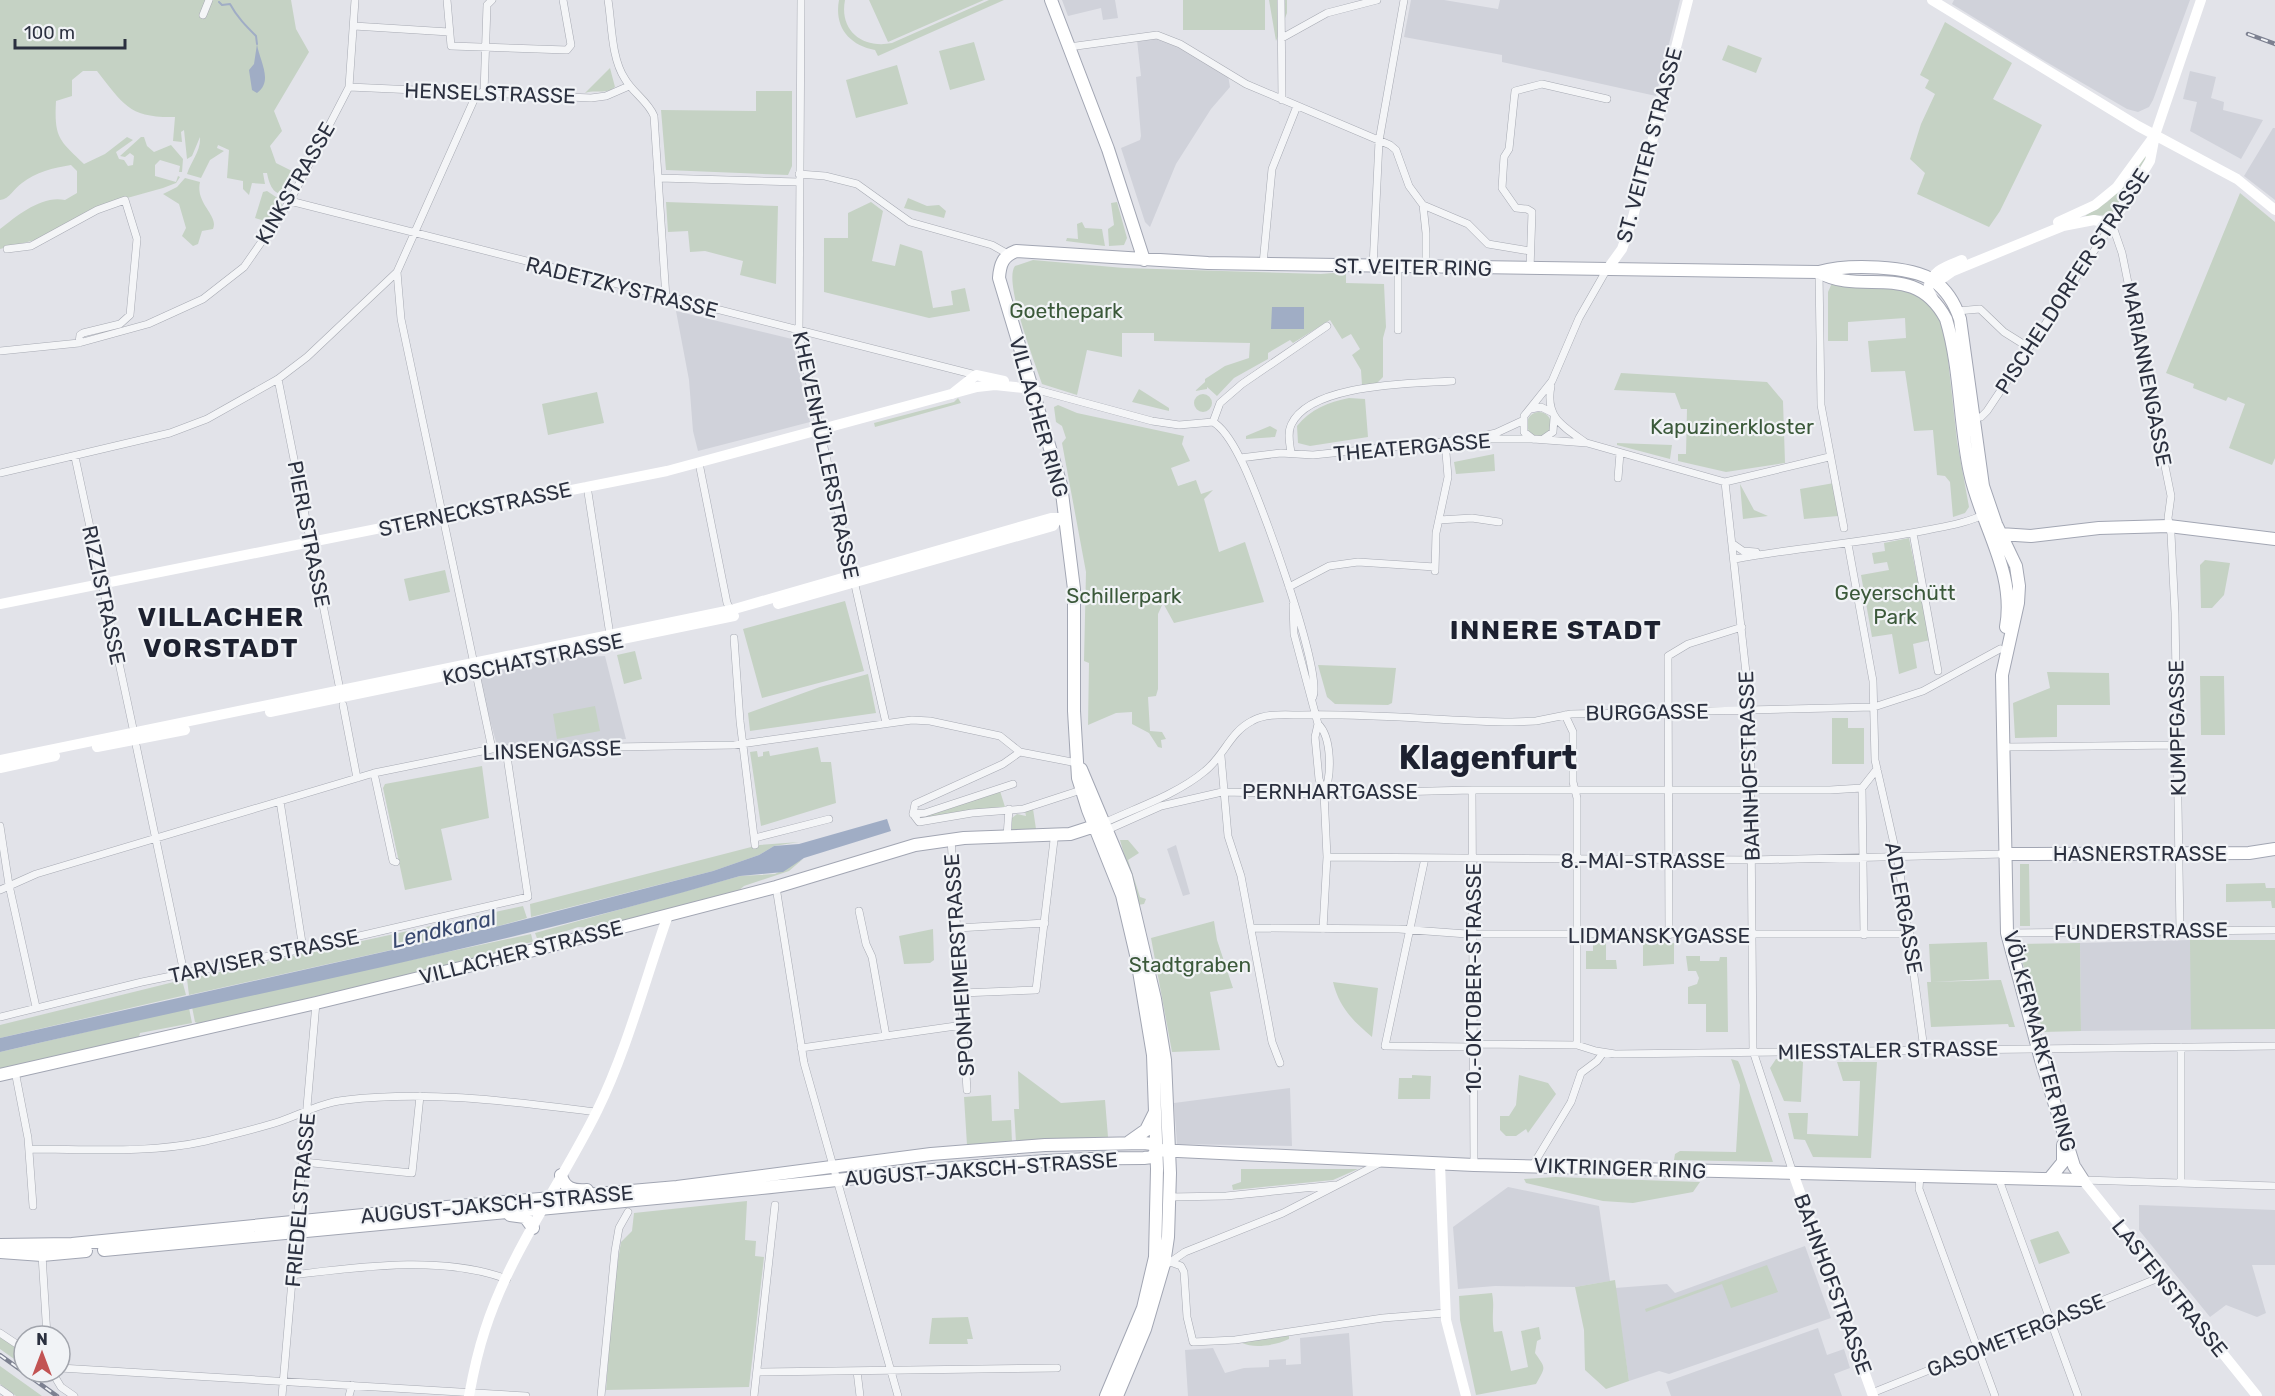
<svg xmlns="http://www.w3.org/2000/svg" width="2275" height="1396" font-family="Rubik,sans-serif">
  <rect width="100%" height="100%" fill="#e2e3e9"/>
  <path fill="#d0d2da" d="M1062,0H1115L1118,18L1103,20L1101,8L1068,16Z
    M1411,0H1444L1498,9L1500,0H1680L1656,96L1502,62V55L1404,37Z
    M1954,0H2190L2153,100L2149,107L2138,112L2127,109L2043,60L1952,4Z
    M1155,38L1180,47L1228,75L1230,87L1211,109L1176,164L1150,227L1145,222L1121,148L1140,140L1141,136L1136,77L1141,76L1137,40Z
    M2190,71L2216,77L2211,98L2224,102L2223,110L2263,120L2241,159L2190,131L2197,102L2183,99Z
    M2273,128H2275V200L2244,176Z
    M676,311L792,339L810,422L698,451L693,431L689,380Z
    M605,656L626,739L498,749L474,663Z
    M1176,845L1190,894L1183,896L1167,849Z
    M2190,940H2275V1029L2081,1031L2080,943Z
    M1290,1088L1292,1146L1177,1144L1174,1103Z
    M1508,1187L1599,1206L1610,1281L1575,1287L1495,1286L1458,1289L1453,1227Z
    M2139,1205L2275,1210V1265H2252L2266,1313L2257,1317L2226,1305L2210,1317L2139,1230Z
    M1805,1246L1831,1318L1669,1374L1659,1371L1629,1381L1615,1288L1667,1284L1675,1293Z
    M1818,1328L1827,1355L1844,1349L1850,1368L1834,1374L1842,1396H1671L1666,1382Z
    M1349,1333L1353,1396H1188L1185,1350L1213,1348L1225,1373L1244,1368L1269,1367V1360L1286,1359V1365L1301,1364L1300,1338Z"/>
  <path fill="#c5d2c4" d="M0,0H291L296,29L309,52L274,111L282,131L270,146L276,163L292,171L291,177L293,178L286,193C273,197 269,183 267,173H263L265,184L252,183L249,195L243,189V181L227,178L229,150L218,145L217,148L224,151L210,160L201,178L187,174C191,161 201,151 200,137L192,156L187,159L184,130L181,132L182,142L173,141L175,117C129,118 124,105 97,71H83L72,80V96L56,101C54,138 59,140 84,164L105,154L127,137L133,140L116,152L119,159L124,160L128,166L133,165L134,156L130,153L125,157L120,156L141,137H144L147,146L154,152L171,145L183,159L182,172H179L180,166L160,160L155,165V176L176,182L178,176L180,177L176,183L163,188L102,205L35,240L0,249V229C18,215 42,195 65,200L77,193V171L71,165C53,168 36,172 22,183C14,188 10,199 0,200Z
    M839,0H845C839,31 863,49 892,43L989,0H1004L878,56L875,50C849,45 834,27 839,0Z
    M869,0H984L888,42Z
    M1183,0H1265V30H1183Z
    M1269,0H1287V13L1276,41Z
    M1945,22L2012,63L1993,99L2042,125L2000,211L1989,227L1917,194L1925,173L1910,159L1921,124L1935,94L1925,88L1929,80L1920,75Z
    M974,42L985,80L950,90L939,51Z
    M1728,45L1762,58L1756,73L1722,60Z
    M897,65L908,104L856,118L846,80Z
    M610,68L615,87C606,95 595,89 585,93Z
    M756,91H792V166L788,175L666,170L661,110L756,111Z
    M2145,154L2147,156L2111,215L2085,216L2107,202L2127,183Z
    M185,178L200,182C195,204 219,215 213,229L202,231L198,244L193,246L182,236L186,228L179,204L163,194L177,187Z
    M267,191L279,199L282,205L271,223L255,218L263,192Z
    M2240,193L2275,222V458L2272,465L2229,448L2245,404L2228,397L2226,401L2193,388L2194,384L2166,373Z
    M908,198L927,206L939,205L946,211L944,218L904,208Z
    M666,202L778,206L776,284L740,275L743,261L705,251L690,252L688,231L668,232Z
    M871,202L883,211L872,261L895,266L900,244L922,251L933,308L953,305L951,291L965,288L970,311L929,318L824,292V238H848V213Z
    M1117,202L1127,238L1124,245L1109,246L1108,229L1114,225L1111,203Z
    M1082,222L1085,228L1102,229L1105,246L1066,241L1067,238L1078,239L1077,224Z
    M1033,260L1124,268L1321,274L1346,272V283L1384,284L1386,327L1383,338V377L1376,384L1362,385L1361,370L1352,355L1360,349L1351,334L1342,339L1330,320L1293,343L1290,340L1268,353V359L1234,378L1217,396L1207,387V389L1195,391L1205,382V379L1225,366L1249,358L1250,343L1154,341V333H1122V357L1087,350L1077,395L1042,384C1035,363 1003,281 1015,266Z
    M1832,283C1881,286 1926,278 1945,332L1957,441L1969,507L1965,513L1953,517L1950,482L1945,476L1937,475L1933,430L1914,431L1905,371L1871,372L1868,341L1906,338L1905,318L1848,322V341H1828V292Z
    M1621,373L1767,382L1783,401L1785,463L1726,472L1678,461V454H1686L1687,409H1681L1675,393L1614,390Z
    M1139,389L1169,408V411L1132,402Z
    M597,392L604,423L548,435L542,404Z
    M1194 403a9 9 0 1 1 18 0a9 9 0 1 1-18 0Z
    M958,398L961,403L875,427L874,423L954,402Z
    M1349,398L1365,399L1368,437L1310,446L1298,443L1297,426C1311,409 1328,402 1349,398Z
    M1058,405L1077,413L1184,436L1182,444L1190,461L1171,468L1178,486L1196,480L1201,494L1213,490L1204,499L1219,552L1245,542L1264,602L1174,623L1163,603L1158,614V689L1156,696L1148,697L1150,731L1162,732L1166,739L1161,740L1162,748L1158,747L1149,733L1132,724V712L1116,713L1088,725L1089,663L1084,661L1086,572L1062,443L1066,438L1062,426L1056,422L1054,407Z
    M1527 424a12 12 0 1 1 24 0a12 12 0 1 1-24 0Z
    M1270,426L1277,430L1275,437L1246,439V436Z
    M1617,443L1672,445L1670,459L1617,445Z
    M1494,454L1495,471L1456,474L1454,462Z
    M1834,483L1838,516L1804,519L1800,489Z
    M1740,484L1754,510L1768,516L1743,519Z
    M1909,538L1930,640L1913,644L1917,668L1899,674L1892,634L1872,637L1861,575L1889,570L1887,562L1874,564L1872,553L1885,551L1884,543Z
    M2205,560L2230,563L2224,595L2212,608H2201L2200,565Z
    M445,570L450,592L409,601L404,579Z
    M845,601L864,671L762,698L743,629Z
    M635,651L642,679L624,684L617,655Z
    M1318,665L1396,668L1392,703L1388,705L1335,704L1327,697Z
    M2047,672L2109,673L2110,705H2057V737L2015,738L2013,703L2050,688Z
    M868,674L876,713L750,731L748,713L820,687Z
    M2200,676H2224L2225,735H2201Z
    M595,706L600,731L557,739L553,714Z
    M1832,718H1848V728H1864V764H1832Z
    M818,747L821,762H831L836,803L761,826L750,752L757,751L758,757L763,756V752L769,751L770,756Z
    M482,766L489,818L441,829L452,880L405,890L383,788L385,784Z
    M1000,791L1005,807L923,818L922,816Z
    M1033,809L1036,829L1012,830V818L1017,814L1026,816L1025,811Z
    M1120,840H1128L1139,853L1128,860L1140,897L1146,899L1144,904L1138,905Z
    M799,842L774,846L759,855L713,871L531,917L530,904L759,845Z
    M803,859L789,871L744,886L738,891L594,928L578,927L538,941L535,933L740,876L775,874Z
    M2020,864H2029L2030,926H2020Z
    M2265,883L2266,888H2275V908H2272L2271,901L2226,902V884Z
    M523,906L527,918L499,926L189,995L187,979Z
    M1214,921L1217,940L1233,988L1210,992L1220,1050L1172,1052L1151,938Z
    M933,929L934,960L930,963L904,964L899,936Z
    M531,934L533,942L522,944V948L199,1024L195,1022L192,1007Z
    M2190,940H2275V1029H2191Z
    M1643,942L1674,943V964L1643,966Z
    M1987,942L1989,979L1932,982L2001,980L2015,1027H2009L2008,1024L1931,1027L1927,982H1931L1929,944Z
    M1593,943H1606V960H1616L1617,969H1586V951H1593Z
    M2080,943L2081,1031L2043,1032L2017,944Z
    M1686,956H1700V961H1719L1720,957H1727L1728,1032H1706V1004H1688V987L1697,984L1699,978L1696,971H1688Z
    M182,980L186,995L0,1038V1025Z
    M1333,982L1378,988L1372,1037C1353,1021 1339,1007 1333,982Z
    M189,1008L192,1023L140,1033L138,1040L0,1070V1052Z
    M1731,1059L1738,1061L1740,1065L1773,1162L1674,1160L1675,1154L1680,1151L1736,1152L1740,1085Z
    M1776,1059H1796L1803,1062L1801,1102L1784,1101L1770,1068Z
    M1837,1062H1877L1871,1158L1813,1157L1805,1140L1794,1139L1788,1113H1808L1807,1134L1858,1136L1860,1081H1843Z
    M1018,1071L1061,1103L1105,1100L1108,1137L1016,1142L1014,1109H1019Z
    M1412,1075L1431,1076L1430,1099H1398L1399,1078H1412Z
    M1519,1075L1548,1083L1556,1094L1528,1133L1526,1129L1516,1136H1506L1500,1130V1116H1509L1516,1105Z
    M991,1095L992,1121L1011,1120L1012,1142L967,1145L964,1097Z
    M1241,1169H1358L1333,1180L1233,1190L1232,1185L1241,1182Z
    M1555,1177L1700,1182L1693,1192L1633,1203L1603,1201L1526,1183L1524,1179Z
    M747,1201L745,1240L756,1241L755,1256L764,1257L749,1387L606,1390L613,1291L621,1242L632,1231L634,1213Z
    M2058,1231L2070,1253L2039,1264L2030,1240Z
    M1767,1265L1778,1292L1731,1308L1722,1284L1646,1312L1645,1309Z
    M1615,1280L1629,1381L1606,1389L1585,1370L1584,1330L1575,1287Z
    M1492,1293C1495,1307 1491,1315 1494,1332L1502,1331L1511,1371L1528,1367L1521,1331L1539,1327L1541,1339L1537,1341L1535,1353C1546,1369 1546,1366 1536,1384L1476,1395L1460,1320L1459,1296Z
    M968,1317L973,1339H967L968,1344H929L932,1318Z
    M1289,1333V1339C1276,1345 1255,1349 1242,1343Z
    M0,1336L24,1349V1366L0,1349Z
    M0,1366L42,1396H16L0,1384Z"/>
  <path fill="#a0adc5" d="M257,44C259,60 274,81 257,93L252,90L249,70L254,64Z
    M1272,307H1304V329H1271Z
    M887,819L891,831L804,858L783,872L740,876C497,948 247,994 0,1052V1038L499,926L713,871L759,855L774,846L799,844Z"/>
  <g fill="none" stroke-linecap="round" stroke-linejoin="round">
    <path stroke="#a0adc5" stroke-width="2" d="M219,2L222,5L230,4C237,17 246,26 256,36L257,44"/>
    <defs>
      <path id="street" d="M447,0L451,46L567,50L571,45L563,0
        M608,0C612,24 611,58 625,79C633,93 648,101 654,116L666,298
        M801,0L799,336L886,723
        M1281,0L1282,100
        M203,15L209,0
        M354,26L449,32
        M1282,38L1327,13L1377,0
        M1069,47L1157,35L1180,44L1246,84L1390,145L1396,150L1409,186L1423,205L1468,224L1488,244L1530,251
        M349,87L591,98L606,96L629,86
        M484,93L487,5L492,0
        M799,174L825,176L857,184L910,222L992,245L1008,254
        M659,178L799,182
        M290,201L976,375
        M1423,205L1426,233V268
        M2112,224L2122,253L2171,496L2168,518L2171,534L2175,613L2180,931
        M7,249L31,246L97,210L125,200L137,239L130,315L120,324L83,333L80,335L79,343
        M1263,264L1272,169L1297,106
        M1373,267L1379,141L1404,0
        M1530,269L1532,212L1527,209L1516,208L1502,188L1504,157L1509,149L1515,91L1542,84L1607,99
        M397,272L401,319L492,749
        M1819,272L1821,405L1844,528
        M1957,311L1980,309L2004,332L2028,347
        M1398,330V267
        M0,351L79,343L148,324L203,299L244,267L290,201L349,87L355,0
        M278,379L340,690
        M1551,386C1545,417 1562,426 1585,442
        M1034,389L1152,421L1179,425L1213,422
        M1531,409L1541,407L1551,412
        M1973,418L1981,417L1987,411L2112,224
        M1213,422C1225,429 1234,446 1240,458C1257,489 1323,671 1313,697
        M1213,422L1220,403L1242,384L1327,326
        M1483,436L1496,433L1522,421
        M1533,439L1524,432V416L1552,381L1579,318L1607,269
        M1543,439L1553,432L1554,418
        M1291,453C1290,444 1287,434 1291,425C1310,383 1412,384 1452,381
        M75,457L134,733
        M1240,458L1281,453L1313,455L1469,439H1533L1587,443L1725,482L1829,457
        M699,463L727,603L731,610
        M0,473L170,433L207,419L278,379L307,357L397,272L477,93
        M1618,478L1620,453
        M1725,482L1750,709L1753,1051L1793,1173
        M587,486L610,635
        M1439,520L1472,518L1499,522
        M1913,533L1938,671
        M1733,544L1743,551L1756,552
        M1848,544L1873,681L1875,760L1899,866L1924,1049
        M1735,559C1799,547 1864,543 1927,530C1947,526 1967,523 1985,514
        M1435,571L1436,533L1448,477L1445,441
        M1289,587L1329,566L1358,562L1435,567
        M1293,605L1294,634L1318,724L1315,737L1319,779L1324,793L1327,857L1323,929
        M734,638L740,721L755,845
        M343,705L357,778
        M1565,715L1573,732V782L1577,798V1045
        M1318,724C1332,737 1332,776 1324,793
        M135,740L184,973
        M2004,747L2176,745
        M1221,756L1228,836L1241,876L1272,1042L1280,1063
        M374,773L393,861L396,862
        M1862,788L1864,935
        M1472,790L1474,1165
        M280,801L303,949
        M913,814L919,822L972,813L1023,809L1081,790
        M913,814L915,804L1003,764L1020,752
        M913,814L925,813L1013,784
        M1104,823C1138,807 1176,795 1205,771C1224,756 1230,732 1252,721C1266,713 1285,715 1301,715C1372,713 1442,721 1512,722L1536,721L1571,714L1874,707L1923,691L2000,649
        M0,826L9,885L36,1007
        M1107,830L1161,806L1222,792L1312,794L1472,790H1830L1862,788L1877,769
        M1007,836L1009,809
        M755,838L829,819
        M951,839L967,1090
        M1327,857L1753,860L2004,854
        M1425,858L1385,1046L1473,1047
        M776,887L804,1063L898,1396
        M0,890L36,874L374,773L492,749L734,745L912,720L930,721L1000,736L1020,752L1077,763
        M859,911L866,944L872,957L886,1036
        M957,928L1045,923
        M1252,928L1399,929L1467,934H1910
        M2007,933L2275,930
        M1669,935L1668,656L1688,644L1742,627
        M961,993L1036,990L1054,840
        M0,1017L142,982L303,949L528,897L506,750
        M1473,1044L1577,1045L1596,1051L1615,1054L2275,1046
        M801,1048L963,1025
        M15,1071L28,1138L33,1206
        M29,1149C88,1149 148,1154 206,1141C231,1135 257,1129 281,1121C303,1113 324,1102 346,1100C430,1090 514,1102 597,1112
        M303,1162L412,1173L420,1096
        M1533,1165L1571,1102L1581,1073L1597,1061L1603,1053
        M1920,1175L1919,1189L1995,1396
        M1998,1177L2078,1396
        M2083,1180L2275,1186
        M2181,1183V1047
        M1170,1197L1226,1196L1335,1185
        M42,1255L47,1336
        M1169,1263L1185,1252L1283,1213L1380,1163
        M1173,1263L1181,1266L1184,1272L1187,1317L1193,1342L1235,1340L1383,1318L1445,1313
        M292,1275C360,1267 441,1255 507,1279
        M0,1333L24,1349
        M60,1368L526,1396
        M857,1371L860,1396
        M52,1372L61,1387L74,1396
        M757,1372L1057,1368
        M0,1389L10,1396
        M1872,1393L2161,1277
        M282,1396L316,1003
        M349,1396L352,1385
        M601,1396L615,1251L619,1228L628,1212
        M754,1396L775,1205"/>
      <path id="primary" d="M1051,0L1108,149L1144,260
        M1819,272C1862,297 1914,259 1946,319C1961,369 1959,423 1970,473C1981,525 2016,572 2006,627
        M2000,534L2031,536L2099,528L2169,526L2275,539
        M1081,769L1126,876L1155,999L1165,1060L1170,1173L1168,1237L1164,1264L1145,1329L1117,1396
        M2004,854L2249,853L2275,849
        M0,1075L316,1003L526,952L776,887L915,845L964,838L1070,834L1104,823
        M1129,1142L1146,1130L1154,1114
        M1157,1150L1474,1165L2083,1180
        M561,1175C564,1189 574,1191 587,1190
        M2050,1178L2063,1162V1145
        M510,1215L525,1217L533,1228
        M0,1245L72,1244L424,1209L677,1187L931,1154L1045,1145L1144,1143L1152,1144L1157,1150
        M104,1250C313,1232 522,1212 731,1191C869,1178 1005,1158 1144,1158L1152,1157L1157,1150
        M0,1252L42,1255L86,1251
        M1106,1396L1143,1308L1155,1257L1157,1169L1153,1055L1137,959L1122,895L1088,810L1078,778L1074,711V589L1061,485L999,278C1000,264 1003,256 1016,251L1208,263L1819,272C1847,264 1910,265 1934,281C1948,291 1955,304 1960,319L1983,486L1996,524L2016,566L2019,586L2018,603L2002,675L2007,933L2041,1060L2074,1166L2083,1180"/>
    </defs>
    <use href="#street" stroke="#a7aab3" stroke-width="8"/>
    <use href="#primary" stroke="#a2a6b3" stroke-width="14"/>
    <use href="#street" stroke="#f4f5f7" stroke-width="7"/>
    <path stroke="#fff" stroke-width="10" d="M1932,0L2138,126L2237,179L2275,210
      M2058,222L2095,205L2117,187L2155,135
      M1609,267L1622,249L1633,217L1688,0
      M1936,283L1953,271L2063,226L2094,220L2112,224L2150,161L2155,135L2201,0
      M1933,299L1928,289C1931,270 1947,266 1962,260
      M952,394L976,375L1004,381
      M0,604L667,471L977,387L995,385L1034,389
      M778,604L1053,526L1057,520
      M270,712L734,616
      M97,747L185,730
      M0,760L731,610L1051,518H1065
      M0,768L55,756
      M1440,1164L1446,1320L1466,1396
      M1793,1173L1873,1396
      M2083,1180L2257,1396
      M469,1396C473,1374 478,1351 485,1330C510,1252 561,1184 597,1111C627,1050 645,980 668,915"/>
    <use href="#primary" stroke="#fff" stroke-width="12"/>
    <defs>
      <path id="rail" d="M2248,34L2275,44
        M0,1355L57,1396"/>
    </defs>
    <use href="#rail" stroke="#7d8191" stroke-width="4.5"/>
    <use href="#rail" stroke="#f1f3f6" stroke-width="2" stroke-dasharray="7" stroke-linecap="butt"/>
  </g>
  <g text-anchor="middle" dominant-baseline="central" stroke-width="4.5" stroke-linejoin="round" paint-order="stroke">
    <g font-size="21" fill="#2b303f" stroke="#f1f3f6">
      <text transform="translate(490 93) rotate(2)">HENSELSTRASSE</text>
      <text transform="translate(1649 145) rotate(-75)">ST. VEITER STRASSE</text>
      <text transform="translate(295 183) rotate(-60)">KINKSTRASSE</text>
      <text transform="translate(1413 267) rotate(1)">ST. VEITER RING</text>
      <text transform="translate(2072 281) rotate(-57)">PISCHELDORFER STRASSE</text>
      <text transform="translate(622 287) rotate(14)">RADETZKYSTRASSE</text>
      <text transform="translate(2147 374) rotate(79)">MARIANNENGASSE</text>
      <text transform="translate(1039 417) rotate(74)">VILLACHER RING</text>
      <text transform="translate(1412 447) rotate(-5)">THEATERGASSE</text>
      <text transform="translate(826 455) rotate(78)">KHEVENHÜLLERSTRASSE</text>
      <text transform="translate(475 509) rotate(-12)">STERNECKSTRASSE</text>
      <text transform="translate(309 534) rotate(79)">PIERLSTRASSE</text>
      <text transform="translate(104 595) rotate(78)">RIZZISTRASSE</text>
      <text transform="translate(533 659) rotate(-12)">KOSCHATSTRASSE</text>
      <text transform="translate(1647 712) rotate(-1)">BURGGASSE</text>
      <text transform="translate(2177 728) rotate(-91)">KUMPFGASSE</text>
      <text transform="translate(552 750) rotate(-2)">LINSENGASSE</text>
      <text transform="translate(1749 766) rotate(-92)">BAHNHOFSTRASSE</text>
      <text x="1330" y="791">PERNHARTGASSE</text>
      <text x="2140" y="853">HASNERSTRASSE</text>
      <text x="1643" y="860">8.-MAI-STRASSE</text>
      <text transform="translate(1904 908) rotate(80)">ADLERGASSE</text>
      <text transform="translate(2141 931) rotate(-1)">FUNDERSTRASSE</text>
      <text x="1659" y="935">LIDMANSKYGASSE</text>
      <text transform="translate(521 952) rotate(-14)">VILLACHER STRASSE</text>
      <text transform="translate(264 956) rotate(-12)">TARVISER STRASSE</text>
      <text transform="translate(959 965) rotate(-94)">SPONHEIMERSTRASSE</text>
      <text transform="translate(1473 978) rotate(-90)">10.-OKTOBER-STRASSE</text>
      <text transform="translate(2040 1041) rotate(75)">VÖLKERMARKTER RING</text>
      <text transform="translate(1888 1050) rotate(-1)">MIESSTALER STRASSE</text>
      <text transform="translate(1620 1168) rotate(2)">VIKTRINGER RING</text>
      <text transform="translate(981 1169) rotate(-4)">AUGUST-JAKSCH-STRASSE</text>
      <text transform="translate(300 1200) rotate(-85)">FRIEDELSTRASSE</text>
      <text transform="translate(497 1204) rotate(-5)">AUGUST-JAKSCH-STRASSE</text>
      <text transform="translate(1833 1284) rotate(70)">BAHNHOFSTRASSE</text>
      <text transform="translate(2170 1288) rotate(51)">LASTENSTRASSE</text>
      <text transform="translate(2016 1335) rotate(-22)">GASOMETERGASSE</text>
    </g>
    <g font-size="21" fill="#3b593a" stroke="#f1f3f6">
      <text x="1066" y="310">Goethepark</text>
      <text x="1732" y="426">Kapuzinerkloster</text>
      <text x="1895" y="592">Geyerschütt<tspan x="1895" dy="24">Park</tspan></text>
      <text x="1124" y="595">Schillerpark</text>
      <text x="1190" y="964">Stadtgraben</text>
    </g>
    <g font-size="22" font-style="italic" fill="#39496f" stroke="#f1f3f6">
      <text transform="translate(444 929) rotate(-13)">Lendkanal</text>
    </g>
    <g font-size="27" font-weight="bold" letter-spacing="1.5" fill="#1d2130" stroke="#f1f3f6">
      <text x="221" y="617">VILLACHER<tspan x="221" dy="31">VORSTADT</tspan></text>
      <text x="1556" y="630">INNERE STADT</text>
    </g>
    <g font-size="33" font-weight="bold" fill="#1d2130" stroke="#f1f3f6">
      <text x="1488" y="757">Klagenfurt</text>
    </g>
  </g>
  <g transform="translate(42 1354)"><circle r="28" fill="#f1f3f6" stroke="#a2a5ad" stroke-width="1.5"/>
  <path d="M0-4.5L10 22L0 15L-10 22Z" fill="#c25353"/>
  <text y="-9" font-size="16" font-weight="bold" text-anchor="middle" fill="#2b303f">N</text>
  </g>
  <path d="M15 39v9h110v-9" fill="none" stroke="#2b303f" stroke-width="3"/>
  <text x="24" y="39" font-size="18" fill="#2b303f" stroke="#f1f3f6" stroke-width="4.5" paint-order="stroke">100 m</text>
</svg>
